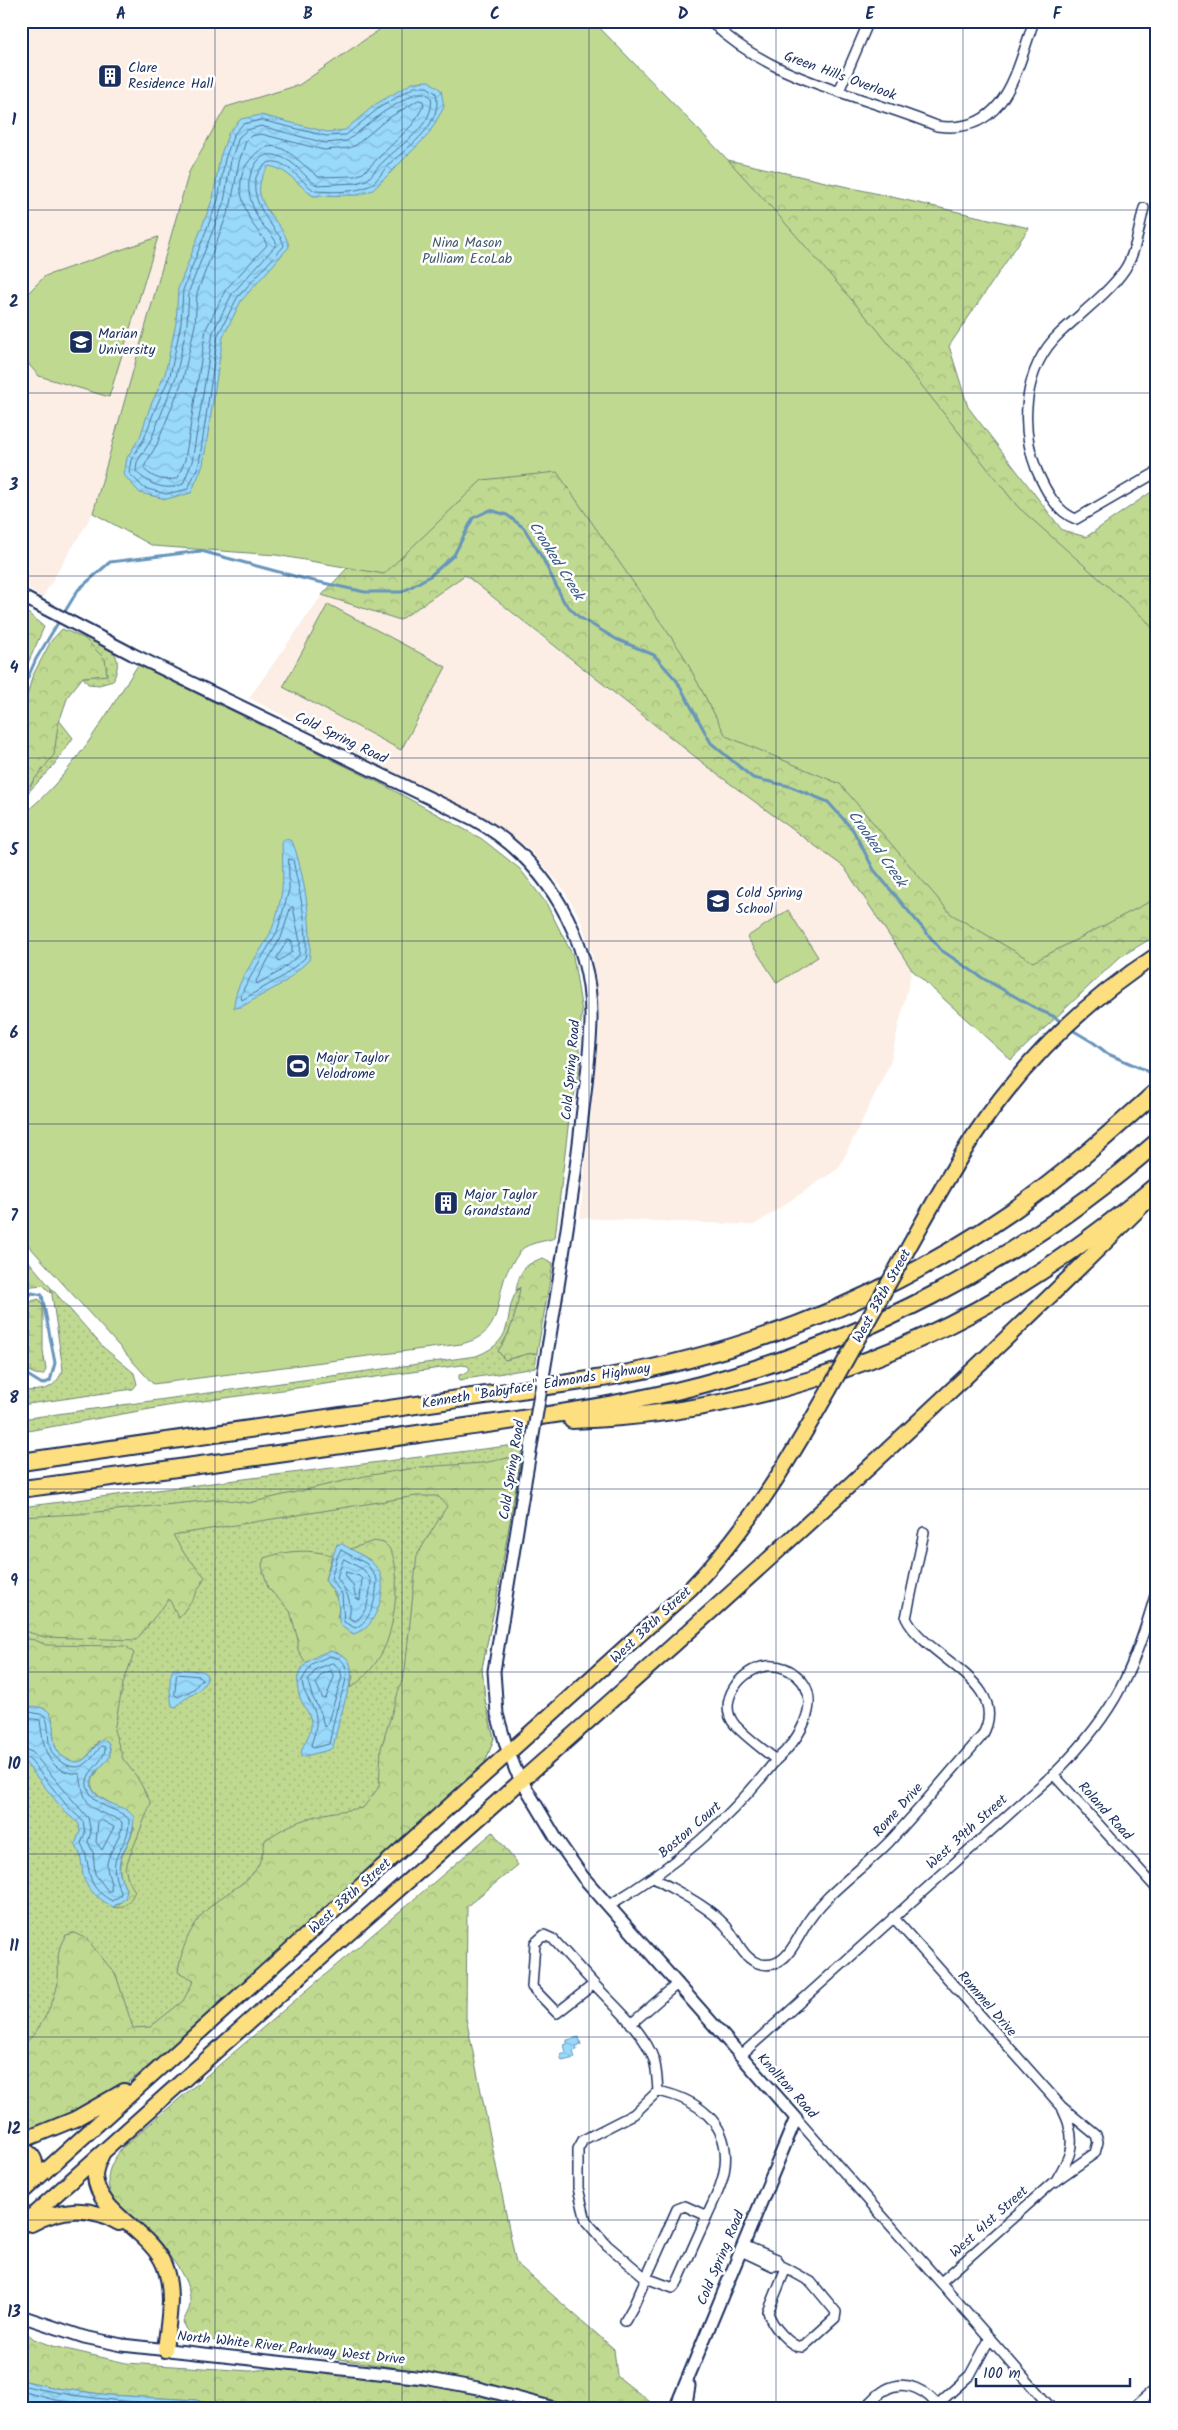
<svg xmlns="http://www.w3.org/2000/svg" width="1178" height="2430" font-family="Kalam,sans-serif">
  <defs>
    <pattern id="grass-dots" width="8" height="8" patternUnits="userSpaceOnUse" patternTransform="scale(1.25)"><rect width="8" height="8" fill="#c0d990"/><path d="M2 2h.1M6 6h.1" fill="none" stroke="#a4bb7f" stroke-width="1.8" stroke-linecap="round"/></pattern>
    <pattern id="forest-crowns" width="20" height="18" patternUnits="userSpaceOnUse" patternTransform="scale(1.25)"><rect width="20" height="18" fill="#c0d990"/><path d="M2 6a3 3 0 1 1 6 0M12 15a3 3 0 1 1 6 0" fill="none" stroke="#a4bb7f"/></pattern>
    <pattern id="wetland-marsh" width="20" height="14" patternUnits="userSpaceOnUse" patternTransform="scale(1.25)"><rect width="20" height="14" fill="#c0d990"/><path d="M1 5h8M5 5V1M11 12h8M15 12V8" fill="none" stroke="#a4bb7f"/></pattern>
    <pattern id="water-waves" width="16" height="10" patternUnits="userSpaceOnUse" patternTransform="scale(1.25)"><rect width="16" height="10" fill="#99d9fa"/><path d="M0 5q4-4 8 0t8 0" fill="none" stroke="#83bbd9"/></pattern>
  </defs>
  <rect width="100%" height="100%" fill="#fff"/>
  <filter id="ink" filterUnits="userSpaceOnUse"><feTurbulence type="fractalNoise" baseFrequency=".02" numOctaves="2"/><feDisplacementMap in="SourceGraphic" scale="10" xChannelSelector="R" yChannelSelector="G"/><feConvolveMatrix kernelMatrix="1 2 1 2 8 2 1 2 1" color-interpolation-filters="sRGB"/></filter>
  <g filter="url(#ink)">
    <path fill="#fceee4" d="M21,21H392L299,85L226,108L189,172L93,513L42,598L21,584Z
      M464,575L717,774L844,867L912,970L890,1063L839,1168L754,1225L580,1218L600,1022L592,954L579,916L561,886L530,850L491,822L249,698L322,595L400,620Z"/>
    <path fill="url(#grass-dots)" stroke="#6e8477" d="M88,637C111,647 125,653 113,681L99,685L88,684L83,677L107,675L105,659L84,638Z
      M59,720L73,738L53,766L21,800V796L30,788Z
      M521,1286C517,1309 512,1332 498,1351L505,1360L527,1354L537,1353L535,1368L459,1380V1375L466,1373L470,1369L468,1366L462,1365L167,1406L22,1432L24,1445H21V1419L476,1356C522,1339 499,1309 521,1286Z
      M51,1288L103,1347L134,1373L137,1384L133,1389L21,1405V1391C43,1390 53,1392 63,1370Z
      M523,1444L498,1590L482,1668L485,1701L494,1738L485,1763L208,2016L145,2069L21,2136V1507Z"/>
    <path fill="url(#forest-crowns)" stroke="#6e8477" d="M728,160L1029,228L949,346L968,407L1062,530L1086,537L1157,488V935L1120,957L1011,1060L912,970L844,867L717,774L465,575L400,620L322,595Z
      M21,607L44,627L21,679Z
      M62,629L84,638L105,659L107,675L83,677L68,696L58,725L54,755L21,796V720L32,677L51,641Z
      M543,1258L553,1263L537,1353L527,1354L505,1360L498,1351C512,1332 517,1310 520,1287L516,1291C519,1272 524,1264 543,1258Z
      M508,1458H521L498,1590L482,1668L485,1701L494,1738L485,1763L208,2016L145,2069L125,2085L75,2115L21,2136V2045C37,2038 53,2004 57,1987C61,1966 53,1954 66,1935L74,1933L87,1939L116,1975L133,2028L150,2027L183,2001L194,1980L178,1972C182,1946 191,1923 212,1905C240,1881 260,1882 265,1840C299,1817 323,1813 363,1808L379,1787L381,1748L405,1670L417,1555L447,1506L438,1496H416L173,1535L184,1553L205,1577L194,1597L179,1618L169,1599L136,1640L44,1637L22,1630L21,1517L78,1514L221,1499L249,1503L365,1476L421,1467L483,1463Z
      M374,1541C378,1542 382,1542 385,1544C405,1558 394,1625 386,1644C379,1661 366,1678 350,1688L353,1676L308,1661L306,1663L298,1650V1640L290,1611L268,1588L262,1566L264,1558C288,1550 308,1549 332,1555L325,1580C334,1593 342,1602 337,1618L370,1560L350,1549Z
      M21,1638L35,1640L46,1645L126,1646L134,1653L123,1684L114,1730L123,1759L137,1777L151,1803L125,1868L129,1882L135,1891C131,1900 125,1910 113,1907L120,1903L127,1891C111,1863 125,1855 134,1828C128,1821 123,1812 116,1807C106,1799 82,1793 96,1773C103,1763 110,1761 110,1747L98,1741C91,1751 84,1767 70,1761C43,1750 60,1720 47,1711C40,1705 29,1708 21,1704Z
      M493,1832L518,1865L467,1906L466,2018L516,2263L614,2349L617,2376L659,2409H579L439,2374L191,2337L183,2322C185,2317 190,2309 190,2304C193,2268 141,2227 117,2205C101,2181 108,2165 125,2145Z
      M21,2328L34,2339L53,2346L126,2363L250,2371L276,2368L373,2379L445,2388L540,2409H222L196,2400L109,2395L56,2388L21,2380Z"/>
    <path fill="url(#wetland-marsh)" stroke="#6e8477" d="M21,1252L51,1288V1293L43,1285L32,1286L21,1295Z
      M39,1299L43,1306V1350L46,1370L43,1375L35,1374L21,1368V1313L32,1301Z"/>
    <path fill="#c0d990" stroke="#6e8477" d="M392,21H593L728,160L780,217L876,328L1018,507L1146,620L1157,635V898L1033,962L951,914L840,784L726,736L682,653L557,472L482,480L384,574L276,555L153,546L93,513L189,172L226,107L299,85Z
      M158,237L109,397L39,376L30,366L21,349V302L23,298L45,276Z
      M328,604L446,667L401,750L283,687Z
      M138,665L382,784L482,839L520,869L546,903L573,956L582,1012L579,1039V1073L569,1119L555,1238C546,1241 534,1242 525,1247C521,1249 518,1255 515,1259C489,1291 512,1332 461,1344L153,1384L21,1237V816C72,776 104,718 138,665Z
      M788,910L818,957L777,983L747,937Z"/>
    <path fill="url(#water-waves)" stroke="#6795bc" d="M429,81L441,90L444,107L428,135L373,190L359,195L313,196C298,185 288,169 269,166C241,201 284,218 289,247L241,301L223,337L203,465L191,493L166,499L140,493L124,475L127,458L140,437L150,407L165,374L176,323L178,289L213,198L220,157L229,132L241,119L261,115L327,132L345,130L376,104L414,82Z
      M286,839L292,841C303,866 314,935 309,960L285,982L241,1007L234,1008C234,979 262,954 272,929C285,894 283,877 282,841Z
      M337,1544H342C352,1550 371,1559 377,1568C388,1582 380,1610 370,1623C367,1629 360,1631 354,1634C330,1623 343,1617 337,1597C335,1591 329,1586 325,1580Z
      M329,1651C365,1655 348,1687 343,1708C339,1721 336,1734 333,1747L329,1750L301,1757C300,1746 311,1737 311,1725C311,1714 305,1709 301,1700C290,1673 305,1659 329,1651Z
      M173,1669L202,1671L206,1673L207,1680C196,1697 186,1695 176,1707L172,1706C170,1694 168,1680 173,1669Z
      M21,1704C29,1708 40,1705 47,1710C60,1720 44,1750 69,1760C74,1762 78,1763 83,1760C92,1755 94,1743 104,1739L109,1743L110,1756C106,1764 97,1768 93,1777C84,1797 114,1804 125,1809C129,1811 131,1814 134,1817C134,1850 106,1855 127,1891L125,1899L113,1907C102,1901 85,1889 83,1875C81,1862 82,1855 75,1844L80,1832L79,1824L64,1811L21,1757Z
      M579,2037L581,2045L576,2046L577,2050L573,2051L575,2058L562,2061L560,2054L566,2052L564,2045L567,2044V2040Z
      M21,2380L56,2388L109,2395L196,2400L222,2409H21Z"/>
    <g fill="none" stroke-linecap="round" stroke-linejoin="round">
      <path stroke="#4d739c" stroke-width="1" d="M415,87H427L436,93C443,124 411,145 390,163C383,170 378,181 369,186C354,193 331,192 315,191C299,181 277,146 260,170C247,187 261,212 272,226C276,233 283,238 284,246L237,298L218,335L199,464L188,489L166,494L144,488L129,473L131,460L144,439L155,409L170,376L181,323L183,290L218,200L225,159L234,134L243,124L261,120L326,136L346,135L379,108Z
        M416,93H425L431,97C436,124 401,144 385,160C378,166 373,174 367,180L356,183L317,185C304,177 296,162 281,157C271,153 263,154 257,162C244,181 248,196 257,216C262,227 273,234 277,244L232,294L213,332L192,462L183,484C166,492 147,484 136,471L137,462L150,442L176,377L187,324L189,291L224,202L231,160L239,137L247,130L261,126L325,143L347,141L382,113Z
        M419,100L423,101L424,105L413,124L363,173L355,176L319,177C295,161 274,125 247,164C240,174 239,189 243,201C245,208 248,216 252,223C256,230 264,237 267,245L226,289L206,329L185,460L178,478C166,482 153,479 144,469L145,465L157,444L183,379L195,325L197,293L231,204L239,162L246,141L251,136L261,134L324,150L349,148L356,145L387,119Z
        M289,859L293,860C298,885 310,934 305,958L282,977L242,1000L241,997L244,988L277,932L289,890Z
        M293,907L300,942L299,955L279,972L257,984L256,981L282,935L290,909Z
        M288,940L292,941V952L279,961L277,958Z
        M341,1550L367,1564L377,1579C376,1597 373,1620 355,1628L344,1622L342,1594L331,1579L337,1557Z
        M344,1559L364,1570L371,1580C370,1594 368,1614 355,1621L349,1618C353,1601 346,1591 337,1578Z
        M346,1572L359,1576L362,1579L360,1600L356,1598L353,1586L346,1576Z
        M330,1656C358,1659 343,1689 338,1705C334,1718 332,1731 329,1744L313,1748L311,1745C314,1736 317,1727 316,1717C314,1704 302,1694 302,1680L312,1664Z
        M333,1663L340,1669L342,1677L327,1725L324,1727L321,1713L312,1696L308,1681L316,1669Z
        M331,1671L334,1677L326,1698L323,1699L316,1683L321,1675Z
        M177,1674L200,1676L202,1679L194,1689L178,1697L175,1695Z
        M21,1710L44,1715C54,1728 39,1753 67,1765C84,1772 92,1758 101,1746L105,1747C106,1764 79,1773 89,1791C101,1812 118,1806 129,1820C130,1851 102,1853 121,1892L120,1896L112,1901C81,1884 94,1868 81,1843L85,1833L83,1821L68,1807L30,1760L21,1755
        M21,1717L40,1720C44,1748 45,1772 80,1774C83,1792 83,1805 104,1814C110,1816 117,1818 122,1822C123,1836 110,1849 107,1863C106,1873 113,1883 111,1891H108L95,1874L93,1852L88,1842L91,1832L88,1818L32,1752L21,1748
        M101,1820L114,1827L102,1850L96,1842L98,1822Z
        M21,2385C63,2395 105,2400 148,2403C168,2405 187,2403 206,2409
        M21,2391L55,2400L138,2409"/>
      <path stroke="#6795bc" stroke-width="3" d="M21,698L24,686L36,659L78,590L110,562L201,551L305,579L365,592H402L430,576L454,555L473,518L490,510L507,515L524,528L543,559L564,602L579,617L616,639L654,655L677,681L711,743L753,778L789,786L828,802L853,830L874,870L941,950L984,979L1039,1010L1053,1016L1064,1024
        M1069,1028L1094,1043L1108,1054L1143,1069L1157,1078
        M21,1304L32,1293L42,1295L55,1363L50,1381L42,1384L21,1371"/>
      <defs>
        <path id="minor" d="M710,21C772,82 860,94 937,126C1006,136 1016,71 1034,21
          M839,91L869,21
          M1144,208C1139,227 1136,252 1125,269C1110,292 1080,314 1060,333C1023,368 1019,426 1037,471C1045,489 1056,512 1076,519L1157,472
          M767,1666C778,1665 788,1668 797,1676C825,1700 798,1742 776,1760C763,1749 747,1738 735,1725C715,1702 742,1668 767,1666Z
          M1053,1774L1157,1889
          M654,1878C677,1892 705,1904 724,1924C737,1937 741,1959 761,1964C785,1969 794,1944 804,1928C825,1892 861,1871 889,1842C921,1808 951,1771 982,1736C1013,1683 925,1658 906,1618L924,1532
          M608,1906C678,1864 725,1824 776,1760
          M893,1917L1062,2107C1064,2114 1068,2119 1069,2126C1076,2149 1066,2163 1055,2182
          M544,1935L553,1939L594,1984L557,2013L532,1987L535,1943Z
          M594,1984C614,2006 644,2031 654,2060C657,2070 657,2080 658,2091
          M631,2024L677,1984
          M740,2056L1057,1771C1117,1711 1134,1669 1157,1589
          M658,2091C696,2099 730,2122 725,2166C723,2184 714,2200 707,2216C697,2238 687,2261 677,2283L673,2288L646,2278L607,2245L586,2221L578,2188V2149L583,2140L634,2114Z
          M796,2118L1052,2409
          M743,2245L777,2259L780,2265L786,2268
          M741,2251L773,2266L780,2265
          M786,2268L811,2282L836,2312L835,2318L803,2347C790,2348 771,2324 768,2312Z
          M941,2282L1051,2184L1095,2153L1098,2142L1096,2135L1062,2107
          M625,2321L633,2307L677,2209L685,2206L707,2216
          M937,2405L970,2375L990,2338
          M864,2409C871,2403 877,2394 885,2390C906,2378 928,2391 940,2409
          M1131,2409L1157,2387"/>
        <path id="tertiary" d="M21,596L132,654L473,819C546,859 593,939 591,1022C590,1060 584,1098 580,1135C572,1204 560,1273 549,1342
          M522,1499L494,1671L497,1714L506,1745L516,1771L557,1840L583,1877L796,2118L675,2409
          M21,2316L84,2337L122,2345L424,2378L478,2388L558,2409
          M685,2409L689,2386"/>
        <path id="primary" d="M906,1252C928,1213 949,1174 973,1137C1021,1065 1084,1002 1157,955
          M21,2141L75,2119L124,2091
          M21,2149C39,2155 37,2169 32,2183
          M102,2154C99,2160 95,2169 95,2176C97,2212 150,2231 164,2265C175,2292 168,2322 165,2350
          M21,2193L691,1588C748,1529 789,1461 829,1390
          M31,2224C61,2208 89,2205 119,2223
          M21,2226C397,1884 788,1559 1148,1200"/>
        <path id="motorway" d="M572,1420C732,1415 894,1366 1029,1279C1074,1251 1116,1219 1157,1185
          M21,1462L603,1378C750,1352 888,1297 1011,1212C1063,1176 1110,1133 1157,1091
          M21,1489C154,1472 286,1453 418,1434C505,1421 591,1411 676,1391C852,1349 1021,1262 1157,1142"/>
      </defs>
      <use href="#minor" stroke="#1b2f5e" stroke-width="12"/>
      <use href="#tertiary" stroke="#1b2f5e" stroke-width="15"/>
      <use href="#primary" stroke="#1b2f5e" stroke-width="18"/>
      <use href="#motorway" stroke="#1b2f5e" stroke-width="20"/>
      <use href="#minor" stroke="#fff" stroke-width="9"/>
      <use href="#tertiary" stroke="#fff" stroke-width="11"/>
      <use href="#primary" stroke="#fedf80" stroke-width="14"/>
      <use href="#motorway" stroke="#fedf80" stroke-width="16"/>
      <defs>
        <path id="tertiary-bridge" d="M522,1499L549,1342"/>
        <path id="primary-bridge" d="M829,1390L906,1252"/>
      </defs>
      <use href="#tertiary-bridge" stroke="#1b2f5e" stroke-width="15" stroke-linecap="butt"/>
      <use href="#primary-bridge" stroke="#1b2f5e" stroke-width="18" stroke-linecap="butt"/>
      <use href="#tertiary-bridge" stroke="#fff" stroke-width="11"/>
      <use href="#primary-bridge" stroke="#fedf80" stroke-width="14"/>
    </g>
  </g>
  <path fill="none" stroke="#1b2f5e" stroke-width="1" stroke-opacity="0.55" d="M215,21V2409M402,21V2409M589,21V2409M776,21V2409M963,21V2409M21,210H1157M21,393H1157M21,576H1157M21,758H1157M21,941H1157M21,1124H1157M21,1306H1157M21,1489H1157M21,1672H1157M21,1854H1157M21,2037H1157M21,2220H1157"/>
  <defs>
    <symbol id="building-square" viewBox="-11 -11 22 22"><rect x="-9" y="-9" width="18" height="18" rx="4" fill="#1b2f5e" stroke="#fff"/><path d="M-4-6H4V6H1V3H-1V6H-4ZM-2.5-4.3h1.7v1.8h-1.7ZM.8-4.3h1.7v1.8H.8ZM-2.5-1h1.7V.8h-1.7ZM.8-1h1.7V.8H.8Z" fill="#fff"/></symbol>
    <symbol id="university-square" viewBox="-11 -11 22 22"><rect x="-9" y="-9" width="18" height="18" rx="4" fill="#1b2f5e" stroke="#fff"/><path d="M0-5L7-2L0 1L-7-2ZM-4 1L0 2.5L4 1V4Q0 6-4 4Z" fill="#fff"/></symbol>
    <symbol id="school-square" viewBox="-11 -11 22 22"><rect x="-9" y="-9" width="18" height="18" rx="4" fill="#1b2f5e" stroke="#fff"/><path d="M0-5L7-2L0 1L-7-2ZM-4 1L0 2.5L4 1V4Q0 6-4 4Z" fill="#fff"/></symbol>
    <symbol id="stadium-square" viewBox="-11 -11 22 22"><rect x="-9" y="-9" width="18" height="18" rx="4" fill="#1b2f5e" stroke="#fff"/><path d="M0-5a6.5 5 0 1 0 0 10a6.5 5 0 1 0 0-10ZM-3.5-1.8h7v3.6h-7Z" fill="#fff"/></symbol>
  </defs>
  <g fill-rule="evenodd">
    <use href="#building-square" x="96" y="62" width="28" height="28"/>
    <use href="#university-square" x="67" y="328" width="28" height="28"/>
    <use href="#school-square" x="704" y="887" width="28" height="28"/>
    <use href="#stadium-square" x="284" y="1052" width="28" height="28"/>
    <use href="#building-square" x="432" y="1189" width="28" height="28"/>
  </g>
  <g text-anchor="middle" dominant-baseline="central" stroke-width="5" stroke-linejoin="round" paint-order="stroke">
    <g font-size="14" fill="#1b2f5e" stroke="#fff" text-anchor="start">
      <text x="128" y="68">Clare<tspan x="128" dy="16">Residence Hall</tspan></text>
      <text x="98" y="334">Marian<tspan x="98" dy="16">University</tspan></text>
      <text x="736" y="893">Cold Spring<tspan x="736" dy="16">School</tspan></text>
      <text x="316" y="1058">Major Taylor<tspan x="316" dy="16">Velodrome</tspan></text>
      <text x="464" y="1195">Major Taylor<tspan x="464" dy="16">Grandstand</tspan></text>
    </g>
    <g font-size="14" fill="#1b2f5e" stroke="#fff">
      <text transform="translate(840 76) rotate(20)">Green Hills Overlook</text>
      <text transform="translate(341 738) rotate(26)">Cold Spring Road</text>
      <text transform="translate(571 1070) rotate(-85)">Cold Spring Road</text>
      <text transform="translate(882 1296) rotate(-61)">West 38th Street</text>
      <text transform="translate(536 1386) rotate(-9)">Kenneth "Babyface" Edmonds Highway</text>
      <text transform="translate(512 1470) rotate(-81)">Cold Spring Road</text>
      <text transform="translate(651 1625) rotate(-43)">West 38th Street</text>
      <text transform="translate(898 1810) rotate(-48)">Rome Drive</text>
      <text transform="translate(1105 1811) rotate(48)">Roland Road</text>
      <text transform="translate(690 1830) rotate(-41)">Boston Court</text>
      <text transform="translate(967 1832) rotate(-42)">West 39th Street</text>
      <text transform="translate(350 1896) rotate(-42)">West 38th Street</text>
      <text transform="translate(987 2004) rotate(49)">Rommel Drive</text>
      <text transform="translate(787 2086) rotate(48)">Knollton Road</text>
      <text transform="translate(989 2222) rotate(-42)">West 41st Street</text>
      <text transform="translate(721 2258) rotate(-67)">Cold Spring Road</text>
      <text transform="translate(291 2348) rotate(6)">North White River Parkway West Drive</text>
    </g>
    <g font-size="14" fill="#445a6a" stroke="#fff">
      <text x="467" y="243">Nina Mason<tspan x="467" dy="16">Pulliam EcoLab</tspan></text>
    </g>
    <g font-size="15" font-style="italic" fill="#3a5a85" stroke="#fff">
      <text transform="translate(556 561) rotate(58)">Crooked Creek</text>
      <text transform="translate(877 849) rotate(55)">Crooked Creek</text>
    </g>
  </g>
  <rect width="1178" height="2430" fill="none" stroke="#fff" stroke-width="55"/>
  <path d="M976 2378v8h154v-8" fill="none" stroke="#1b2f5e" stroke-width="2.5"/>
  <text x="983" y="2378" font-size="15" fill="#1b2f5e" stroke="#ffffff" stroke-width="4" paint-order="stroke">100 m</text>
  <rect x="28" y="28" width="1122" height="2374" fill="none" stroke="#1b2f5e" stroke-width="2"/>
  <g font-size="16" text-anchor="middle" font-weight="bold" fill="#1b2f5e">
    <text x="121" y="19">A</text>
    <text x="308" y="19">B</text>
    <text x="495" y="19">C</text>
    <text x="683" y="19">D</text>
    <text x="870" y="19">E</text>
    <text x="1057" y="19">F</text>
    <text x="14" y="125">1</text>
    <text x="14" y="307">2</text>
    <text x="14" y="490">3</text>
    <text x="14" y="673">4</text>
    <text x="14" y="855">5</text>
    <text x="14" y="1038">6</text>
    <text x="14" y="1221">7</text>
    <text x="14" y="1403">8</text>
    <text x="14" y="1586">9</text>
    <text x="14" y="1769">10</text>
    <text x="14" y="1951">11</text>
    <text x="14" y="2134">12</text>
    <text x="14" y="2317">13</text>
  </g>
</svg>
